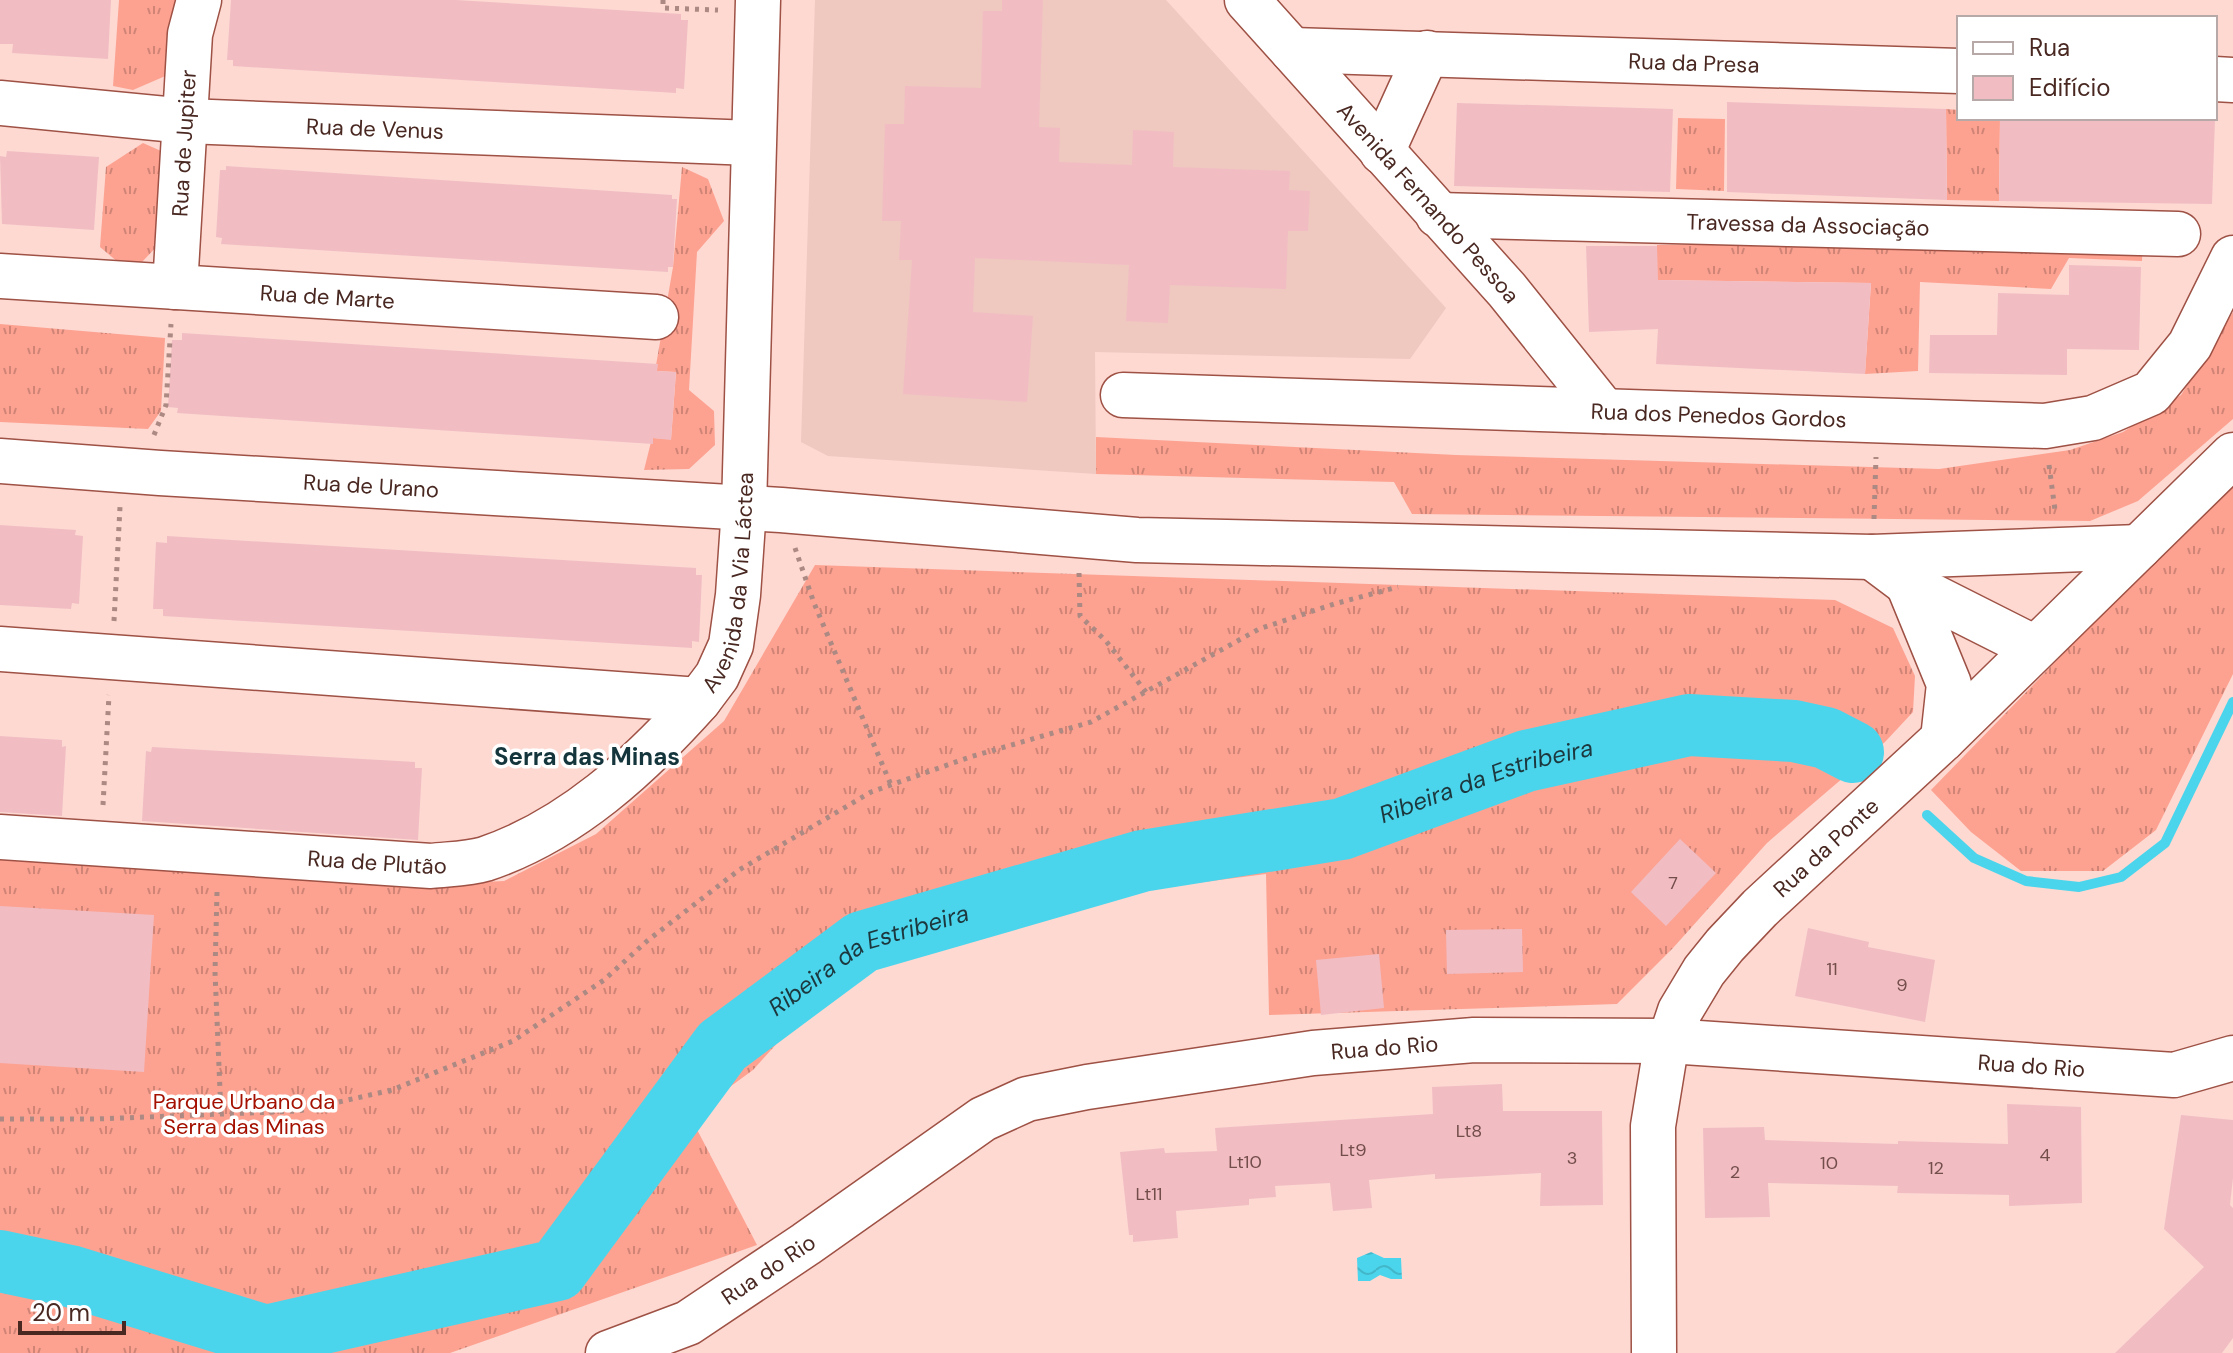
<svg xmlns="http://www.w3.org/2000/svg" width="2233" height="1353" font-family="'DM Sans',sans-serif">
  <defs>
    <pattern id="grass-tufts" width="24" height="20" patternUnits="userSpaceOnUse" patternTransform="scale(2)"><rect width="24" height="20" fill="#fda291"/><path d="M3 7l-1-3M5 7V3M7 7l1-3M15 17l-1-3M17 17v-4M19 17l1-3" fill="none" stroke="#cf8476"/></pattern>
    <pattern id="water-waves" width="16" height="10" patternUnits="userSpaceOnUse" patternTransform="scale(2)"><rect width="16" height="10" fill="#4bd5ec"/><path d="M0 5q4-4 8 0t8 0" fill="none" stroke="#43b7ca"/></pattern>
  </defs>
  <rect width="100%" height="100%" fill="#fdd9d2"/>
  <path fill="#efc8c0" d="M815,0H1166L1446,308L1410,359L1095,352L1096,474L828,456L801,442Z"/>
  <path fill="url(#grass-tufts)" d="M119,0H175L170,47V74L133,90L113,86Z
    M1946,109L1959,110V118H2000L1999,201L1947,200Z
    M1678,118L1725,119L1724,191L1676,189Z
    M143,143L168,154L162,241L142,262L119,263L100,247L106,167Z
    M682,167L708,179L724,221L697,252L689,390L714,411L715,445L689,469L644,470L652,438L671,439L676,372L655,371L673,267Z
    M2143,239L2142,261L2069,258L2051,289L1920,282L1918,371L1865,374L1871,283L1657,280V245Z
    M2233,312V419L2138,501L2090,521L1412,514L1394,482L1096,474V437L1456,455L1939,469L2070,450L2123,432L2181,395Z
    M0,324L165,338L161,411L148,429L0,422Z
    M2233,485V674L2156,830L2103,871H2021L1971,832L1931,790L2162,552Z
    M815,565L1835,600L1893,628L1915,676L1913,712L1885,742L1767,843L1673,948L1617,1004L1269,1015L1266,874L1048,902L847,966L753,1070L690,1116L757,1245L450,1353H0V859L443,884L504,881L596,834L724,721Z"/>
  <path fill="url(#water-waves)" d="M1371,1252L1384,1258H1401L1402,1279H1391L1380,1275L1370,1281H1358L1357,1258Z"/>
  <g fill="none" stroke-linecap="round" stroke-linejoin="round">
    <path stroke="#4bd5ec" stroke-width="10" d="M1927,815L1974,858L2026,881L2079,887L2121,877L2165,843L2233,702"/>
    <path stroke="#4bd5ec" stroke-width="62" id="s1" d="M0,1261L70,1276L266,1336L557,1270L722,1046L862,942L1142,861L1342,829L1526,761L1689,725L1794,731L1826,738L1853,752"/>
  </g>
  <path fill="#f1bdc3" d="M0,0H111L108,59L12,53L13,44H0Z
    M231,0H456L681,14V20H688L684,89L676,88V93L233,66V60H227Z
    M1002,0H1043L1039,127L1060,128L1059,162L1132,165L1133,130L1174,132L1173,167L1290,171L1289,190L1310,191L1308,231H1288L1286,289L1170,285L1168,323L1126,321L1129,265L975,258L973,312L1033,316L1027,402L903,394L912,260H899L901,221H882L885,124H904L905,86L981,88L983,11H1002Z
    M1727,102L1946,109L1947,200L1727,192Z
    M1457,103L1673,109L1670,192L1454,186Z
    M2000,118L2215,119L2212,204L1999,201Z
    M7,151L99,157L94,230L2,224L0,156L6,157Z
    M226,166L672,195V199H677L673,267H668V272L221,244L222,238L216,237L220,170H226Z
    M1586,246H1657L1658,280L1871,283L1865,374L1656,364L1658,329L1589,332Z
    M2069,265L2141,267L2139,350L2067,349V375L1929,373L1930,335H1997L1998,293L2069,295Z
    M182,333L658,364L657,371L676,372L671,440L653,438V444L177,413L178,408L168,407L172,340H182Z
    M0,525L76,530L75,535L83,536L79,604L72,603L71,609L0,605Z
    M167,536L696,568V575H702L699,642L692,641V648L163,616V609H153L156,542L167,543Z
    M0,736L62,740V747L66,746L62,816L0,812Z
    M152,747L415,762V768H422L418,840L142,821L146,751L151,752Z
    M1680,839L1716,873L1666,926L1631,892Z
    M0,906L154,915L144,1072L0,1063Z
    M1808,928L1869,942L1868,947L1935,960L1925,1022L1795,996Z
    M1522,929L1523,972L1447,974L1446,930Z
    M1379,954L1384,1008L1321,1015L1316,960Z
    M1502,1084L1503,1111H1602L1603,1205L1540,1206L1541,1173L1435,1179V1174L1369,1180L1372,1208L1333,1211L1330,1183L1275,1186L1276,1197L1249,1199V1205L1176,1211L1178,1238L1133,1242V1235H1129L1120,1152L1164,1148L1165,1153L1217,1151L1215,1128L1433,1114L1432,1087Z
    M2007,1104L2081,1107L2082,1203L2009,1206V1195L1897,1193L1898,1186L1768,1183L1770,1217L1705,1218L1703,1128L1764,1127L1765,1140L1898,1144V1141L2008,1144Z
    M2181,1115L2233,1120V1178L2230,1205L2233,1208V1338L2222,1353H2115L2204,1267L2164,1229Z"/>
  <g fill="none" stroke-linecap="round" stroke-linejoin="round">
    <defs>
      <g id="minor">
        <path id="s2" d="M1247,0L1507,290L1604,411"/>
        <path id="s3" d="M1292,50L1959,71"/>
        <path d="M2215,79L2233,80"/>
        <path id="s4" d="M0,103L186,121L752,143"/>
        <path d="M1382,152L1427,53"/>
        <path id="s5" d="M1438,215L2178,234"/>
        <path id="s6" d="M0,276L656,317"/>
        <path id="s7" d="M175,287L190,34L199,0"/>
        <path id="s8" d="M1123,395L2045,426L2093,418L2151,393L2190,345L2233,258"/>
        <path id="s9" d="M0,461L160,473L781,510L1137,540L1872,557L2139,547"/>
        <path d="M1872,557L1908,584L2035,648"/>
        <path d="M1908,584L1949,684L1943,739"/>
        <path id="s10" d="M0,649L699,700L717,676L731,645L738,595L744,508L758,0"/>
        <path id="s11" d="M0,837L431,866C448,864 468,864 485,859C571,830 640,766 699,700"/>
        <path id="s12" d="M608,1353L688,1323L806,1244L983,1119L1027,1099L1087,1087L1313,1053L1474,1040L1669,1041L2174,1075L2233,1058"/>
        <path id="s13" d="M1654,1353L1653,1126L1664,1059L1680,1011L1704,971L1725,945L1760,908L1943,739L2233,455"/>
      </g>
    </defs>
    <use href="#minor" stroke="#9e5144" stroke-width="47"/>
    <path stroke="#ac8a83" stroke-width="5" stroke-dasharray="4 6" stroke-linecap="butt" d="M663,0V8L718,10
      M154,435L166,405L171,324
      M2049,465L2055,510
      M1874,519L1876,457
      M795,548L814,603L891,785
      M1079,573L1080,616L1106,641L1146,692
      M114,621L120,507
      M103,805L109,695
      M217,892L215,972L221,1114
      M0,1119H96L299,1111L392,1090L513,1041L604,980L647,941L739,870L871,792L970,757L1091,722L1259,629L1334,604L1398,587"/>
    <use href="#minor" stroke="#fff" stroke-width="44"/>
  </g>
  <g text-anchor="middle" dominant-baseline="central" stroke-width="7" stroke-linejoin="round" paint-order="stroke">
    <g font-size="18" fill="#734d4a">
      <text x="1673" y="883">7</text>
      <text x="1832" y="969">11</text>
      <text x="1902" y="985">9</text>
      <text x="1469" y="1131">Lt8</text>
      <text x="1353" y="1150">Lt9</text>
      <text x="2045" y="1155">4</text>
      <text x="1572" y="1158">3</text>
      <text x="1245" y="1162">Lt10</text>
      <text x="1829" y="1163">10</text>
      <text x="1936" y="1168">12</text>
      <text x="1735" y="1172">2</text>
      <text x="1149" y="1194">Lt11</text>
    </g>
    <g font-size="22" fill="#492822" stroke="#fff">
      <text stroke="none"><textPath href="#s3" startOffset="402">Rua da Presa</textPath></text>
      <text stroke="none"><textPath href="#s4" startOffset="376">Rua de Venus</textPath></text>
      <text stroke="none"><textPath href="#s7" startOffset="144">Rua de Jupiter</textPath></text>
      <text stroke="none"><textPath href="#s2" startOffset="272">Avenida Fernando Pessoa</textPath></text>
      <text stroke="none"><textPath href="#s5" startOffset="370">Travessa da Associação</textPath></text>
      <text stroke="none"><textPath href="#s6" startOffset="328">Rua de Marte</textPath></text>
      <text stroke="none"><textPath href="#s8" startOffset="596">Rua dos Penedos Gordos</textPath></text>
      <text stroke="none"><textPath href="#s9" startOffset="372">Rua de Urano</textPath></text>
      <text stroke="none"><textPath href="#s10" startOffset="826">Avenida da Via Láctea</textPath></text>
      <text stroke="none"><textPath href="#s13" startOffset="566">Rua da Ponte</textPath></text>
      <text stroke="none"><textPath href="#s11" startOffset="378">Rua de Plutão</textPath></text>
      <text stroke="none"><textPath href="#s12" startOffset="854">Rua do Rio</textPath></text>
      <text stroke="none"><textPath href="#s12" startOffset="1502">Rua do Rio</textPath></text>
      <text stroke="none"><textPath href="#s12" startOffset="182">Rua do Rio</textPath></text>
    </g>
    <g font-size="22" fill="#a41100" stroke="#fff">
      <text x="244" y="1101">Parque Urbano da<tspan x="244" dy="25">Serra das Minas</tspan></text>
    </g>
    <g font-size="24" font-weight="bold" fill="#13353b" stroke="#fff">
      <text x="587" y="756">Serra das Minas</text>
    </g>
    <g font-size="24" font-style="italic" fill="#1c383e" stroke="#fff">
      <text stroke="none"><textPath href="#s1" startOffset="1674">Ribeira da Estribeira</textPath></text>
      <text stroke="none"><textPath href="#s1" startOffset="1026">Ribeira da Estribeira</textPath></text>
    </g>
  </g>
  <rect x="1957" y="16" width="260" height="104" fill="#ffffff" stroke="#b6a9a7" stroke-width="2"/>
  <rect x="1973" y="42" width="40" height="12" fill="#ffffff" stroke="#b6a9a7" stroke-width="2"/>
  <text x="2029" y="56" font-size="24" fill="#492822">Rua</text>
  <rect x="1973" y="76" width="40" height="24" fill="#f1bdc3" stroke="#b6a9a7" stroke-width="2"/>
  <text x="2029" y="96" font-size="24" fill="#492822">Edifício</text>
  <path d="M20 1321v12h104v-12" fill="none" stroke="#492822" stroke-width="4"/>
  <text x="32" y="1321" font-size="24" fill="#492822" stroke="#ffffff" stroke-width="6" paint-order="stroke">20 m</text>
</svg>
